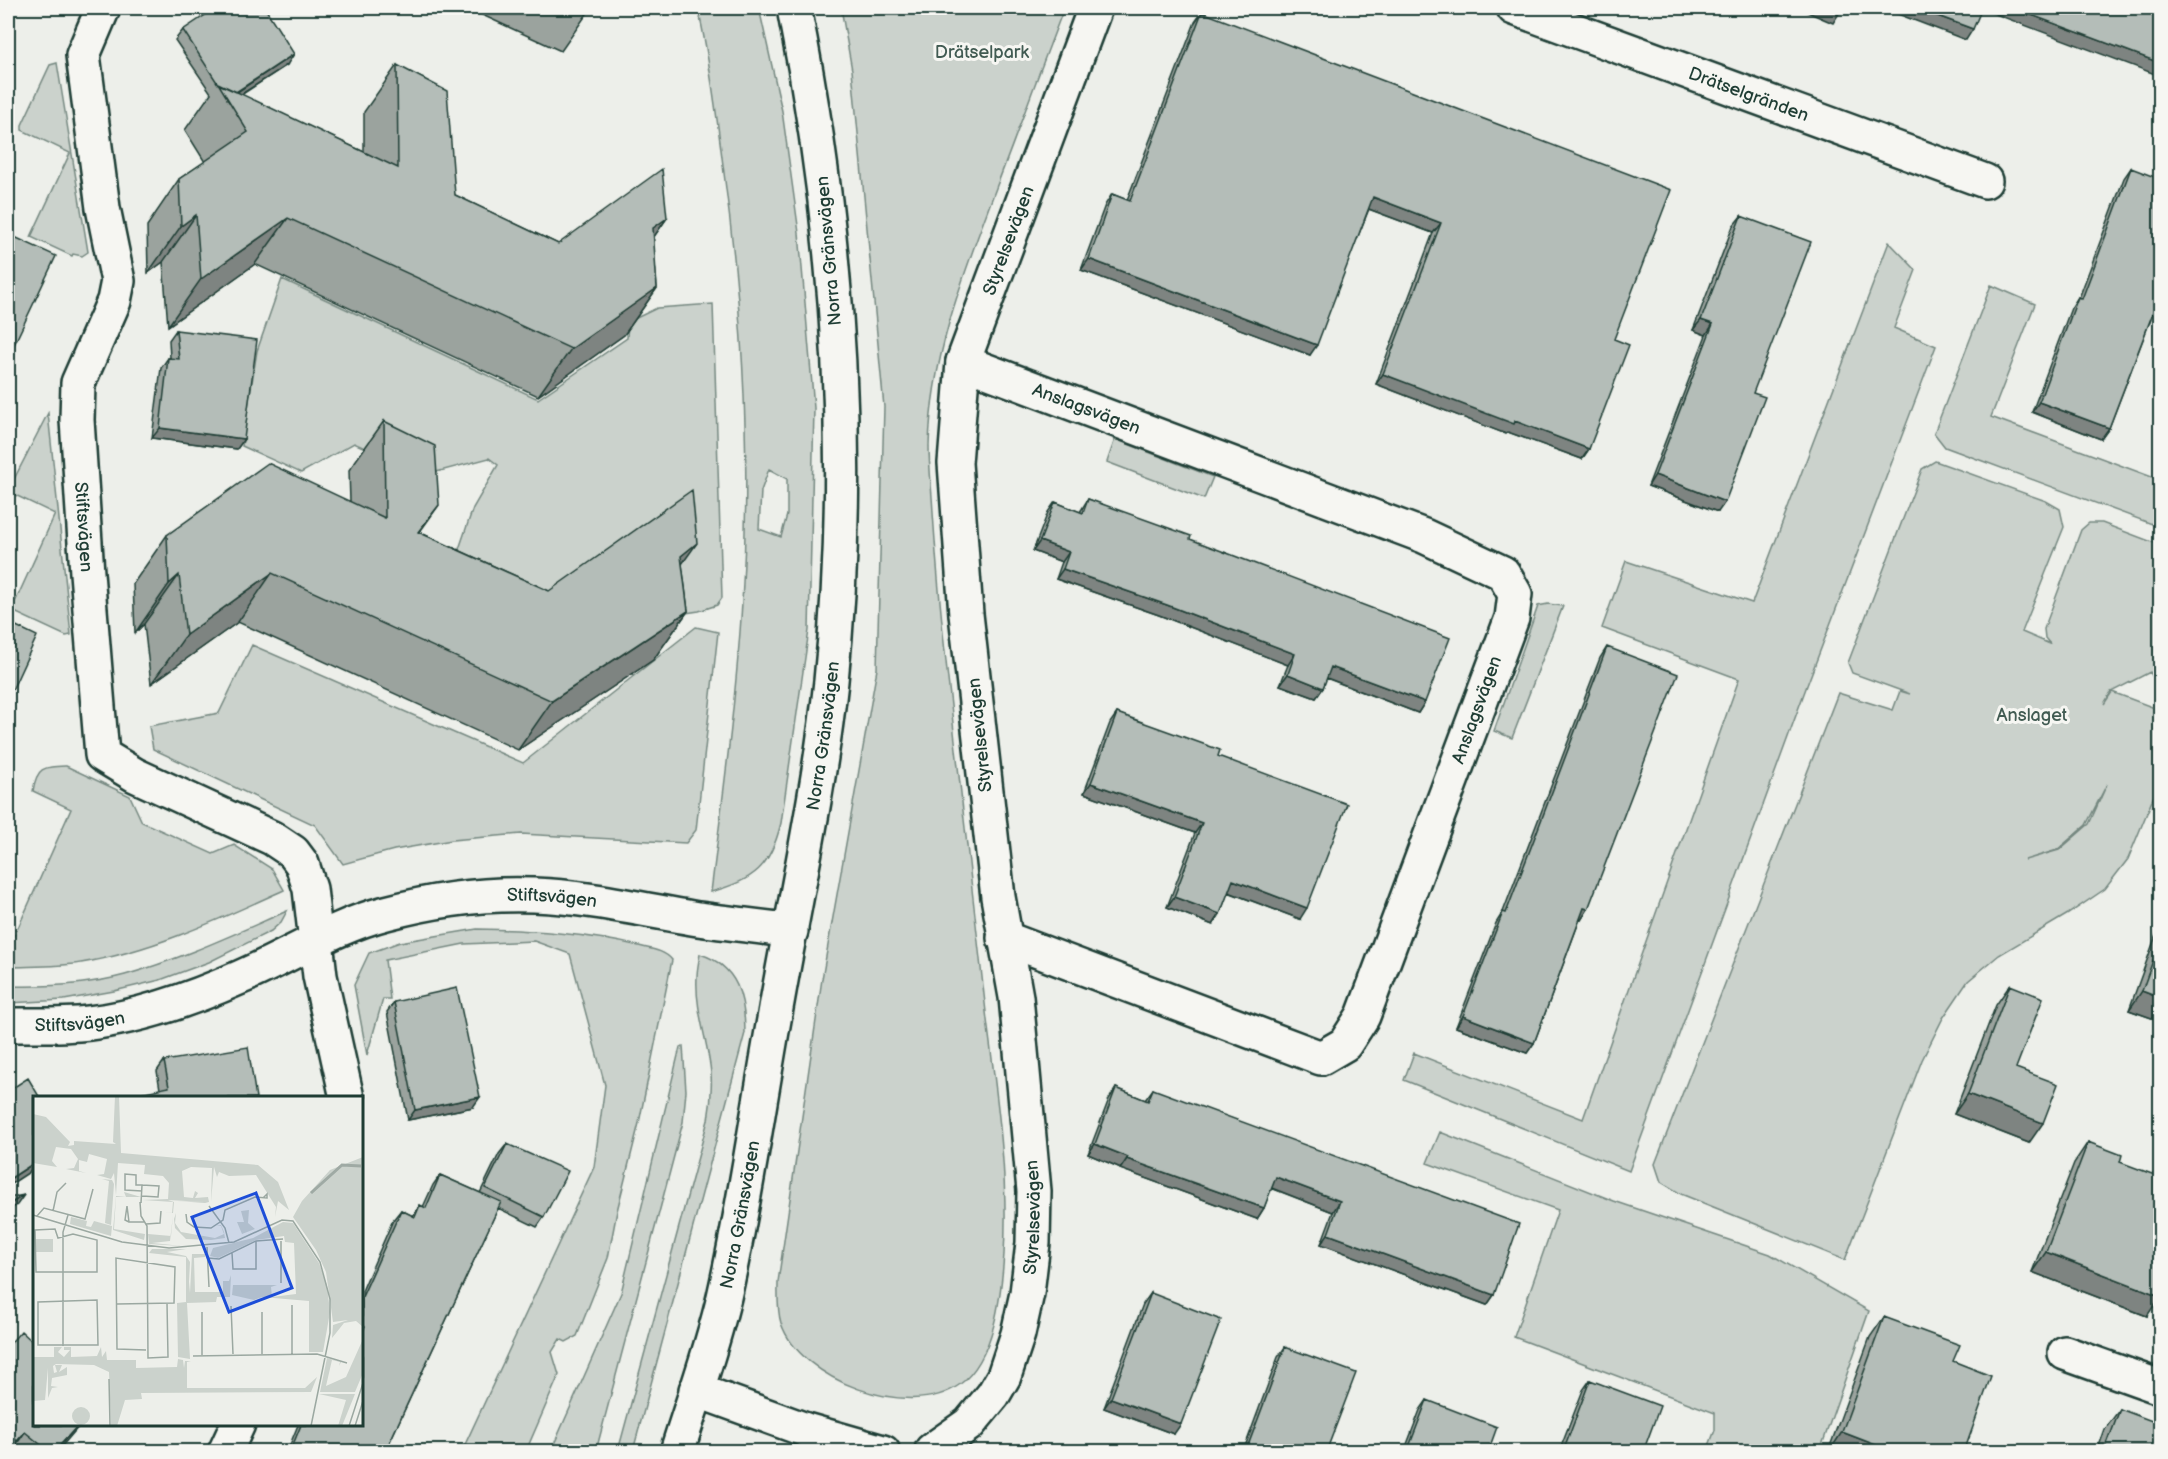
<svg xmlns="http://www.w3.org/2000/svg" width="2168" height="1459" font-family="'Balsamiq Sans',sans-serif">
  <rect width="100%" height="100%" fill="#edefea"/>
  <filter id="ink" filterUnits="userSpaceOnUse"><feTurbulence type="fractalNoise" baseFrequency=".0167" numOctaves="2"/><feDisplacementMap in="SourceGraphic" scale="12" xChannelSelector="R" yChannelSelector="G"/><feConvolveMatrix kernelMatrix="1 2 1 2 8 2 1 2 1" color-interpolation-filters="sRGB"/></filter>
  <g filter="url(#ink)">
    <path fill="#cbd2cc" stroke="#758880" stroke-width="1.5" fill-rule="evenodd" d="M698,8H759L782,111L799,233L814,408L809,630L781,823C770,868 755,879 711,892C723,796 736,700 742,603C751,462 743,313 724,173C717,118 710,62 698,8ZM769,469L787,479V515L781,537L759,529L761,491Z
      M841,8H1064C1041,67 1019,128 996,188C965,271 931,355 929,446C929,468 932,491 933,513C937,571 942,629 949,688C961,796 973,904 986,1012C996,1092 1009,1173 1004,1254C1001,1295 995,1359 959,1385C909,1421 800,1380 781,1323C777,1310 778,1295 778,1282L822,979L877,669L884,407L852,70Z
      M57,63L88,252L82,256L73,254L72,256L31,237L70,153L22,130V125L50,65Z
      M1889,242L1916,270L1894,328L1936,346L1806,688L1629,1171L1404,1080L1414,1053L1583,1119L1739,679L1602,628L1626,561L1752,603Z
      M282,279L538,399L627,338L628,322L657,308L713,304L722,598L717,605L699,611L514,639L441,602L473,508L498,465L489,458L425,475L354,443L301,473L242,446L257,351Z
      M1991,285L2035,304L1991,417L2160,480V527L1945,447L1934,433Z
      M48,413L71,635L66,636L8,609L16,600L55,514L11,493V485Z
      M1115,439L1213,477L1204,499L1107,462Z
      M1935,461L2046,501L2060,509L2064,527L2022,632L2050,644L2045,638L2044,629L2081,530L2089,523H2102L2160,545V685L2156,683L2150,672L2111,692L2104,704L2112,692L2160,710V781L2128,859L2105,889L2068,914L1999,955L1968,981L1943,1018L1922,1060L1845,1260L1681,1194L1661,1182L1655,1164L1838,693L1893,710L1900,691L1910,694L1852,673L1848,663L1922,469ZM2107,784L2089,824L2059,850L2025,860L2057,850L2086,825Z
      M1548,604L1563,606L1512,738L1494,731L1538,606Z
      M696,627L718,632L696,830L686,843L521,834L452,840L394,850L343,864L315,825L153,749L149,726L219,713L252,645L523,763Z
      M66,766L130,796L142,822L213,854L234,845L272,869L284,890C218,920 152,951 81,963C57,967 31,966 8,967V947L15,934L8,941V927L17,930L71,809L33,791C37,767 43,767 66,766Z
      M287,911L281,922L271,931L209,962L160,980L114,991L64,1000L8,1003V986C46,987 88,985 125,975C181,959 234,934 287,911Z
      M477,929C533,930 584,933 639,946C650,949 664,950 672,960L639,1123L617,1211L608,1258L577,1336L566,1342L560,1339L552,1352L559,1375L526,1451H462L594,1167L605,1085L570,954L534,941L464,944L385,960L390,999H383L367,1055L354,985L369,953L400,942Z
      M700,954C738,966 745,998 745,1033L633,1451H618L708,1120C711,1104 712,1089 711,1073C708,1041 695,1010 697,977C697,969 699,961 700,954Z
      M683,1046L686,1091L683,1122L596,1451H551L621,1293L680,1047Z
      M1440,1132L1614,1201L1770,1254L1869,1311L1820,1451H1707L1715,1430V1413L1514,1337L1558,1210L1427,1163Z"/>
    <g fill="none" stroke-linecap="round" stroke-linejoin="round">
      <defs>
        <g id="minor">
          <path id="s1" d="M103,8L83,55L103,208L118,281L114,301L78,383L77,420L87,573L102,755L135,775L272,838L293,852L302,864L310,889L320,976L347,1098"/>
          <path id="s2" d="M1514,8L1985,181"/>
          <path id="s3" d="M963,362L1424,536L1503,573L1515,594L1512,618L1363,1016L1345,1044L1321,1058L1004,938"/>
          <path id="s4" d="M8,1025C35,1025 62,1026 89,1023C141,1017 194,998 241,977C290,956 335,926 386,913C434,900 485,893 534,895C587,897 640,909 692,918C724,923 758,926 791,931"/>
          <path d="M2065,1353L2160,1387"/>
          <path d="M696,1390L806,1430L883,1452"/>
          <path id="s5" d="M932,1450L969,1424L993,1395L1004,1376L1018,1334L1027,1293L1033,1243L1034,1191L1016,997L998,897L966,614L955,463L963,362L1095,8"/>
          <path d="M225,1452L238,1424"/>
          <path id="s6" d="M677,1452C693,1400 712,1349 724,1297C745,1204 758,1109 775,1014C794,904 819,793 831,681C854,457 838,228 794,8"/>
        </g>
      </defs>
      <use href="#minor" stroke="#1f3d34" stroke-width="38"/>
      <use href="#minor" stroke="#f6f6f2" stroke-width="33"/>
    </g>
    <path fill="#9ba39e" stroke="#1f3d34" stroke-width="1.5" d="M8,8H17L8,21Z
      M467,8H591L561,51Z
      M1202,12L1614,339L1589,449L1582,459L1508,432L1506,434L1376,384L1433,233L1369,209L1310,355L1081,270L1105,205L1112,194L1127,200L1195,22Z
      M183,30L287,65L241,95L364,152V112L397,65L455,195L558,244L667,218L653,238L657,288L624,335L538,396L255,264L168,326L163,262L148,273L147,226L179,179L205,162L185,130L211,93L175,40Z
      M2131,168L2155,309V308L2109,428L2101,439L2032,412L2071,308L2078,297L2079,298L2124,178Z
      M1741,216L1718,512L1648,486L1706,335L1693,330L1733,226Z
      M8,234L12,349L8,356Z
      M176,330L244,439L237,449L152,438L161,368L168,358H170L169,340Z
      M384,421L419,532L549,591L682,564L688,611L653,660L518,750L238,622L151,684L144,624L135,633L133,584L167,535L350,501L349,470Z
      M1088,499L1190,539L1425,702L1418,713L1326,678L1323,688L1316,698L1280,685L1288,665L1159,615L1056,579L1062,562L1033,551L1048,512L1055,502L1080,512Z
      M1607,647L1588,909L1581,920L1580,919L1534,1043L1527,1053L1456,1027L1496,923L1503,912L1600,658Z
      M1117,713L1218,756L1300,919L1228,892L1220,914L1213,925L1167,907L1195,833L1084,793L1110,723Z
      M2160,924V1021L2129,1010Z
      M2010,985L2016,1068L2029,1143L1954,1114L1996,1005Z
      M394,1002L473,1107L408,1120L387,1012Z
      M164,1061L256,1098L160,1089L157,1071Z
      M1116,1088L1145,1100L1153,1089L1494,1295L1487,1305L1321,1244L1333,1212L1271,1188L1264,1208L1257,1219L1120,1169L1121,1168L1088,1154L1109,1099Z
      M2088,1142L2120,1162L2147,1316L2032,1272L2074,1163Z
      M507,1144L544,1217L537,1227L498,1208L385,1452H287L298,1425H362V1291L393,1220L401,1210L413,1216L420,1205L423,1207L433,1185L440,1175L480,1193L499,1154Z
      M1151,1293L1174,1434L1104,1408L1143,1304Z
      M1884,1317L1953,1361L1964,1452H1828L1870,1337Z
      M8,1346L57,1452H19L14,1448L11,1452H8Z
      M1285,1347L1326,1452H1243L1278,1357Z
      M1590,1380L1643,1452H1559L1583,1390Z
      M1427,1400L1488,1452H1404L1420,1410Z
      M2120,1409L2160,1452H2097L2105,1429Z"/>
    <path fill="#7e8481" stroke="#1f3d34" stroke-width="1.5" d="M1798,8H1829L1840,12L1833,23Z
      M1882,8H1916L1973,29L1966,40Z
      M1989,8H2013L2160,63V76L1987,11Z
      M294,54L287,65L229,102L227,99Z
      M1373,197L1441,223L1433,233L1366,208Z
      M196,215L163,262L148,273L181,226Z
      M288,218L255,264L168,326L201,279Z
      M667,218L634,265L653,228Z
      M1089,259L1317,345L1310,355L1081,270Z
      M657,288L624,335L538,396L571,349Z
      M2159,297L2160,298V301L2155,309L2152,307Z
      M1701,320L1713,324L1706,335L1693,330Z
      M1383,374L1515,421L1589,449L1582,459L1508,432L1506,434L1376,384Z
      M2039,402L2109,428L2101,439L2032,412Z
      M160,428L244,439L237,449L152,438Z
      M1655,475L1725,502L1718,512L1648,486Z
      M439,505L404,554L418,532Z
      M1040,541L1069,552L1062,562L1033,551Z
      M697,543L662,592L681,556Z
      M1063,569L1167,605L1295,654L1288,665L1159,615L1056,579Z
      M272,573L238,622L151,684L186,635Z
      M179,575L144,624L135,633L169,584Z
      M688,611L653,660L518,750L552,701Z
      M1331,667L1425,702L1418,713L1324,677Z
      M1288,674L1323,688L1316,698L1280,685Z
      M1091,783L1202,823L1195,833L1084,793Z
      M1233,880L1307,908L1300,919L1226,891Z
      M1174,897L1220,914L1213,925L1167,907Z
      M1584,908L1588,909L1581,920L1577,918Z
      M2142,991L2160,998V1021L2129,1010Z
      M1463,1016L1534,1043L1527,1053L1456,1027Z
      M1968,1094L2043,1123L2029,1143L1954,1114Z
      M480,1097L473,1107L408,1120L415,1110Z
      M1095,1144L1128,1157L1121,1168L1088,1154Z
      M1127,1159L1264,1208L1257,1219L1120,1169Z
      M34,1163V1169L8,1186V1180Z
      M1276,1177L1340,1201L1333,1212L1269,1187Z
      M24,1195L17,1205L8,1211V1205Z
      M1328,1234L1494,1295L1487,1305L1321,1244Z
      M2046,1252L2160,1296V1297L2147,1316L2032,1272Z
      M1111,1398L1181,1424L1174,1434L1104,1408Z
      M78,1425H80L57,1452H54Z
      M25,1432L14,1448L11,1452H9L17,1441Z
      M1842,1432L1894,1452H1829Z"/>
    <path fill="#b4bdb8" stroke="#1f3d34" stroke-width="1.5" d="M216,8H265L294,54L236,92L218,84L183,30Z
      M1829,8H1842L1840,12Z
      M1916,8H1982L1973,29Z
      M2013,8H2160V63Z
      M1202,12L1671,190L1614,339L1629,345L1589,449L1515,421L1514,424L1383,374L1441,223L1373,197L1317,345L1089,259L1112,194L1130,201Z
      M397,65L447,91L455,195L558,244L662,169L667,218L653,228L657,288L571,349L288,218L201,279L196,215L181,226L179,179L248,132L218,83L398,168Z
      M2131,168L2160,179V298L2159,297L2109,428L2039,402L2078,297L2082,299Z
      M1741,216L1811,242L1753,393L1765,397L1725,502L1655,475L1713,324L1701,320Z
      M8,234L56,256L12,349L8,347Z
      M176,330L257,340L244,439L160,428L168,358L179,359Z
      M384,421L435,446L439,505L418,532L549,591L692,490L697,543L681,556L688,611L552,701L272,573L186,635L179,575L169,584L167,535L268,463L385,518Z
      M1088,499L1191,536L1190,539L1450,638L1425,702L1331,667L1323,688L1288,674L1295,654L1167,605L1063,569L1069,552L1040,541L1055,502L1083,513Z
      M8,622L37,636L8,699Z
      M1607,647L1678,674L1588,909L1584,908L1534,1043L1463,1016L1503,912L1506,913Z
      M1117,713L1220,750L1218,756L1347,804L1307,908L1233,880L1220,914L1174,897L1202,823L1091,783Z
      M2160,941V998L2142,991Z
      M2010,985L2043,998L2016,1068L2058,1084L2043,1123L1968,1094Z
      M457,988L480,1097L415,1110L394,1002Z
      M248,1047L256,1098H117L169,1087L164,1061Z
      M28,1078L40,1098H34V1163L8,1180V1091Z
      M1116,1088L1148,1101L1153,1089L1519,1224L1494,1295L1328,1234L1340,1201L1276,1177L1264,1208L1127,1159L1128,1157L1095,1144Z
      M2088,1142L2122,1155L2120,1162L2160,1177V1296L2046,1252Z
      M507,1144L568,1171L544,1217L485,1188Z
      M440,1175L501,1202L385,1452H290L301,1425H362V1333L365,1326L362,1324V1297L401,1210L415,1217L420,1205L426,1208Z
      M24,1195L8,1205V1198Z
      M1151,1293L1221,1320L1181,1424L1111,1398Z
      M1884,1317L1960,1345L1953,1361L1991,1376L1964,1452H1894L1842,1432Z
      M21,1331L34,1343V1425H78L54,1452H50L25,1432L17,1441L8,1432V1346Z
      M1285,1347L1356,1373L1326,1452L1246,1451Z
      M1590,1380L1660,1406L1643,1452H1563Z
      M1427,1400L1497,1427L1488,1452H1407Z
      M2120,1409L2160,1424V1452H2104Z"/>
  </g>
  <g text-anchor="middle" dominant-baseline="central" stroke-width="6" stroke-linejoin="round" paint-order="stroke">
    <g font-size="18" fill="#415b52" stroke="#f6f6f2">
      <text x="982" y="52">Drätselpark</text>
      <text x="2032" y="715">Anslaget</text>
    </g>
    <g font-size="18" fill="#1f3d34" stroke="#f6f6f2">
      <text stroke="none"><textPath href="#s2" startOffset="250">Drätselgränden</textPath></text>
      <text stroke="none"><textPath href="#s5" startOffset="1257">Styrelsevägen</textPath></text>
      <text transform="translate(829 251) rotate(-95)">Norra Gränsvägen</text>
      <text stroke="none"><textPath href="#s3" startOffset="132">Anslagsvägen</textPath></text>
      <text stroke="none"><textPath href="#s1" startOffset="534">Stiftsvägen</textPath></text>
      <text transform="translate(1477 710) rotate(-70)">Anslagsvägen</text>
      <text stroke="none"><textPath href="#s6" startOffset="732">Norra Gränsvägen</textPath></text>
      <text transform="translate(980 735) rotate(-96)">Styrelsevägen</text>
      <text stroke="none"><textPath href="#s4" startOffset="567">Stiftsvägen</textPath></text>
      <text stroke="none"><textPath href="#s4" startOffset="72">Stiftsvägen</textPath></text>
      <text stroke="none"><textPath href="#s6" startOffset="246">Norra Gränsvägen</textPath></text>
      <text stroke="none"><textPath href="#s5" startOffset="267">Styrelsevägen</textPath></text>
    </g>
  </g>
  <g transform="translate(33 1096)">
    <rect width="330" height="330" fill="#edefea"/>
    <path d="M82,0H86L88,57L225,69L245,86L256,114L245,105L242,121L243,111L223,79L196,80L186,76L184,81L181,71L178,106L179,72L158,71L149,75L151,101L160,102L162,95L165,97L162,102L175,101L176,106L172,107L144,105L142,115L144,105L172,106L135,104L141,106L140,117L130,116L139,117L140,106L110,104L135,103L136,87L130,80L111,78L112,69L85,67L83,99L81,77L78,83L64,79L71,78L74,63L56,58L54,66L46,64V75L53,77L33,73L41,72L45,63L38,53L23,51L19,65L24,71L0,67V18L13,21L37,46L35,50L41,49V45L83,48L80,46ZM330,61V231L323,225L311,227L299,242L300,229L315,224L300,226L293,176L283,154L260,121L269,105L297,74ZM69,83L79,84L81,88L78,129L72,127L76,85ZM91,96L108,101H83L81,133L112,138L111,144L80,134L83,100L93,101ZM216,114L215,127L222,133L209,138L204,126H211L208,115ZM143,117L142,127L148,136L182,142L191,138L188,130H183L188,129L191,136L192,142L178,144L153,143L142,132L141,123ZM140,119L137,145L119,147L149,150L116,148L115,138L138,140ZM38,121L54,125L53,130L58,131L61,125L79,130L78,140L37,128ZM250,126L260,127L286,167L294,189L297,216L290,256H276V205L229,201L221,204L199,199L200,189H244L238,191L239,201L263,198L261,147L252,146L251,140L223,144L185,162L177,160L180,152L220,142ZM3,143H20V156H3ZM119,153H153L134,156L153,160L157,166L156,186L157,197L159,158H172V161L161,162L162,196H190V185H196L198,179L197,201H184L183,206L154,207L157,263L145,261L144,207L153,206V161L116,157ZM330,243V277L322,296H287L294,262L308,266L306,270L307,266L299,264L293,290L313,281ZM21,251H29L25,256L31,261L37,254H31V251H38V261L64,260L68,251L69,261L73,255L74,264H103V272L144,271L145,263L150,264L151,272L152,265H158L154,266V292H272L284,281L278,296L108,297L109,303L92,304L84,330H78L76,276L61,269L23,268L20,270L21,277L24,276L22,269H29L26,276L34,271V279L19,282L18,290L25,291L19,292L15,302V272L12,304L0,305V261H21ZM286,298H322L309,330H300H305L313,304ZM39 320a9 9 0 1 1 18 0a9 9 0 1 1-18 0Z" fill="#cbd2cc"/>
    <path fill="none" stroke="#9faaa4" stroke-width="3" d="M278,97L309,69L328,70"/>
    <path fill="none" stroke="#9ba8a1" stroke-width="1.5" d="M109,100L125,101L126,90L109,89M107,106L108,120L114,130L115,262L135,261L134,207M108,107L109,89H103V79L92,78V94L109,95M176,110L192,132L196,147M20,115L24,96L33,87M153,118L154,126L161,131L178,132L190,124L192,114L222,101L234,102V98L230,102M0,119L89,146L136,152L201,146L249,124L260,125L287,166L297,203V237L278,330M4,120L11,112L52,123L60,93M96,126L92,124L94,110L96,126H111M113,128L127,127L128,115M22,133L25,142L40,138L64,144V176H3L2,134ZM248,145V187M174,151L176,191M199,157L200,173H223V145M175,162L186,163L223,145L250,143M64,204L65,249H5V206ZM84,208L141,207L142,171L83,162L84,253L113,254M198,210L200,258M169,216V259M229,216V258M30,250V136L35,119M259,258V209M160,260L284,258L314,267M76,283L77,330M316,330L330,287M322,330L330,305"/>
    <path fill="#1d4ed8" fill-opacity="0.15" stroke="#1d4ed8" stroke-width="3" d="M223,97L259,192L196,216L159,121Z"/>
    <rect width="330" height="330" fill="none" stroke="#1f3d34" stroke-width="3"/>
  </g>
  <rect width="2168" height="1459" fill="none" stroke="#f6f6f2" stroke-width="30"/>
  <rect x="15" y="15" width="2138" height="1429" fill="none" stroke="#1f3d34" stroke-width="2" filter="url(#ink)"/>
</svg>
